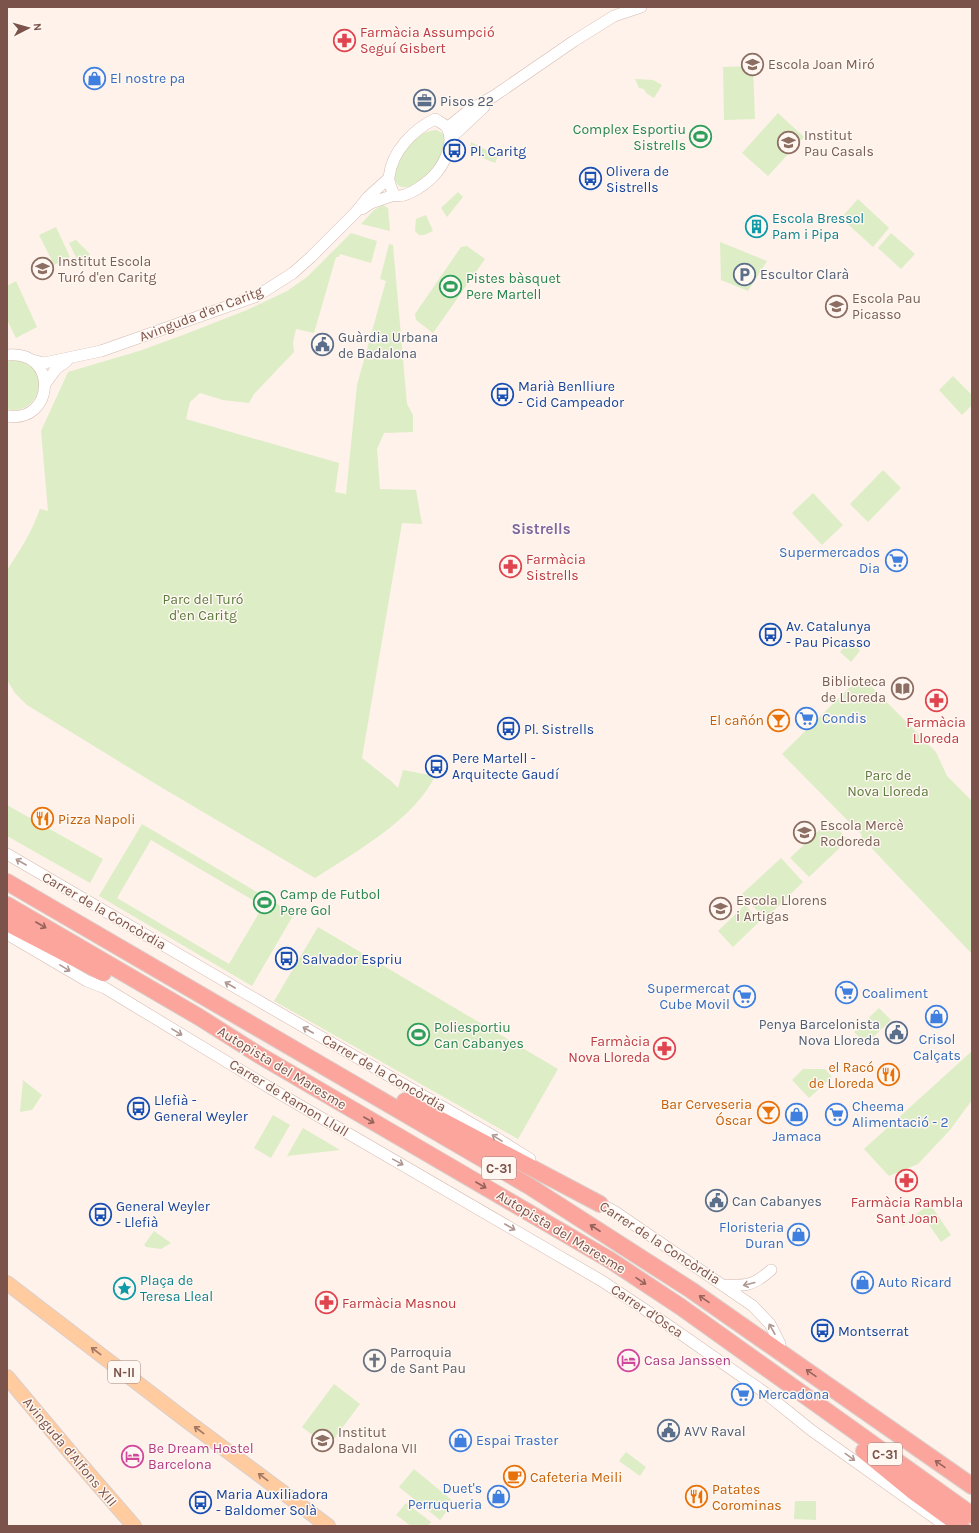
<svg xmlns="http://www.w3.org/2000/svg" width="979" height="1533" font-family="Karla,sans-serif">
  <rect width="100%" height="100%" fill="#fef2ea"/>
  <path fill="#ddedc6" fill-rule="evenodd" d="M753,66L755,119L724,120L723,67Z
    M635,79L653,80L662,85L654,98L646,93L644,89L639,88Z
    M778,113L804,137L768,176L742,153Z
    M436,130C470,140 402,214 394,177C398,157 412,132 436,130Z
    M471,142L498,156L495,163L483,158L470,148Z
    M458,192L463,197L447,217L441,208Z
    M858,199L889,228L873,247L841,218Z
    M383,205L388,208L390,231L361,224L374,210Z
    M426,215L433,231L424,235H419L415,231L416,219Z
    M56,227L70,257L54,265L39,235Z
    M351,233L377,241L371,263L340,254L339,257H336L314,333L296,329L293,342L294,352L254,394L249,403L223,400L200,393L190,402L186,419L339,463L335,492L346,494L357,385L386,281L380,279L389,244L393,245L407,404L413,415V432L384,433L377,449L380,489L416,490L422,524L402,523L362,758L391,781L398,788L403,770L435,776C415,819 354,853 315,878L159,786L27,705L15,693L7,680V570C20,551 32,531 40,509L48,511L41,431L68,372L139,351L183,335L247,310L287,291L307,277Z
    M891,233L915,254L901,269L878,248Z
    M76,240L90,254L80,265L69,243Z
    M720,242L767,261L748,291L721,280Z
    M467,246L485,259L433,333L416,320L415,314L461,247Z
    M16,281L37,327L16,338L7,320V286Z
    M9,360C14,361 21,360 25,362C52,374 37,417 7,409V361Z
    M953,376L972,395V405L962,415L939,390Z
    M883,470L901,488L868,522L850,504Z
    M813,493L843,525L822,545L792,513Z
    M850,640L860,651L851,662L840,652Z
    M861,676L936,752L947,776L972,801V954L861,837L862,835L782,754Z
    M7,805L103,859L90,883L7,836Z
    M830,820L848,840L809,877L790,858Z
    M142,824L294,914L252,986L99,896ZM151,840L263,906L229,964L117,898Z
    M781,858L803,882L765,919L742,894Z
    M745,905L760,921L733,947L718,931Z
    M318,927L558,1069L518,1139L274,1001Z
    M879,1008L891,1020L866,1044L854,1032Z
    M972,1051V1100L950,1130L918,1164L889,1176L864,1149Z
    M803,1069H825L832,1077L809,1098L792,1080Z
    M23,1080L42,1095L32,1110L20,1112Z
    M273,1115L290,1125L271,1158L254,1148Z
    M303,1128L340,1150L287,1156Z
    M930,1204L951,1235L941,1242L925,1219L927,1217L926,1215L902,1226L901,1225Z
    M154,1231L171,1243L161,1249L146,1247L144,1245Z
    M334,1384L360,1404L328,1447L302,1427Z
    M626,1452L646,1467L640,1476L619,1461Z
    M414,1469L454,1502L440,1520L399,1487Z
    M795,1501H816V1520L794,1519Z
    M406,1503L431,1522L428,1526H411L396,1515Z"/>
  <g fill="none" stroke-linecap="round" stroke-linejoin="round">
    <defs>
      <path id="minor" d="M447,128L468,111L494,96L574,41L614,16L641,7
        M451,138L484,107
        M362,209L371,203L394,195C406,200 430,181 437,172C445,162 455,141 447,128C445,124 439,122 435,119C413,130 392,151 389,177C388,182 392,189 394,195
        M7,355C59,349 55,424 7,416
        M32,360L44,363L101,351L257,296L293,273L311,257L355,213L368,197L389,178
        M45,384L56,369L67,361
        M7,854L264,1004L495,1137L530,1159
        M7,934L87,981L105,988L270,1088L602,1281L668,1325L764,1392L811,1430L946,1526
        M595,1201L614,1211L753,1306L770,1324L780,1344
        M723,1285C746,1286 753,1286 771,1270"/>
      <path id="major" d="M7,1283L187,1421L328,1526
        M7,1377L75,1458L134,1526"/>
      <path id="highway" d="M7,882L529,1186L691,1290L972,1486
        M7,905L199,1017L259,1055L610,1260L681,1307L972,1515
        M7,923L103,973
        M405,1101L600,1204
        M864,1451L914,1492L961,1526"/>
    </defs>
    <use href="#minor" stroke="#d4bab0" stroke-width="12"/>
    <use href="#major" stroke="#dacfcc" stroke-width="16"/>
    <use href="#highway" stroke="#dacfcc" stroke-width="18"/>
    <use href="#minor" stroke="#fff" stroke-width="11"/>
    <use href="#major" stroke="#ffcb9f" stroke-width="14"/>
    <use href="#highway" stroke="#fba59d" stroke-width="16"/>
  </g>
  <defs><path id="oneway-shaft" d="M-6 0H5M1.5-3L5.5 0L1.5 3" fill="none" stroke-width="1.6" stroke-linecap="round" stroke-linejoin="round"/></defs>
  <g stroke="#b09892">
    <use href="#oneway-shaft" transform="translate(21 862) rotate(-150)"/>
    <use href="#oneway-shaft" transform="translate(65 968) rotate(31)"/>
    <use href="#oneway-shaft" transform="translate(230 985) rotate(-150)"/>
    <use href="#oneway-shaft" transform="translate(308 1030) rotate(-150)"/>
    <use href="#oneway-shaft" transform="translate(177 1032) rotate(31)"/>
    <use href="#oneway-shaft" transform="translate(497 1138) rotate(-148)"/>
    <use href="#oneway-shaft" transform="translate(398 1162) rotate(29)"/>
    <use href="#oneway-shaft" transform="translate(510 1227) rotate(30)"/>
    <use href="#oneway-shaft" transform="translate(749 1284) rotate(166)"/>
    <use href="#oneway-shaft" transform="translate(772 1329) rotate(-119)"/>
    <use href="#oneway-shaft" transform="translate(850 1457) rotate(36)"/>
  </g>
  <g stroke="#95635b">
    <use href="#oneway-shaft" transform="translate(41 925) rotate(30)"/>
    <use href="#oneway-shaft" transform="translate(369 1120) rotate(30)"/>
    <use href="#oneway-shaft" transform="translate(481 1185) rotate(30)"/>
    <use href="#oneway-shaft" transform="translate(595 1228) rotate(-147)"/>
    <use href="#oneway-shaft" transform="translate(641 1281) rotate(34)"/>
    <use href="#oneway-shaft" transform="translate(704 1299) rotate(-145)"/>
    <use href="#oneway-shaft" transform="translate(811 1373) rotate(-145)"/>
    <use href="#oneway-shaft" transform="translate(940 1464) rotate(-145)"/>
  </g>
  <g stroke="#a37764">
    <use href="#oneway-shaft" transform="translate(96 1351) rotate(-143)"/>
    <use href="#oneway-shaft" transform="translate(199 1430) rotate(-143)"/>
    <use href="#oneway-shaft" transform="translate(263 1477) rotate(-143)"/>
  </g>
  <defs>
    <symbol id="pharmacy-ring" viewBox="-11 -11 22 22"><circle r="9.5" fill="#fff7f1" stroke="#e0444e" stroke-width="1.5"/><path d="M-2-6h4v4h4v4h-4v4h-4v-4h-4v-4h4Z" fill="#e0444e"/></symbol>
    <symbol id="school-ring" viewBox="-11 -11 22 22"><circle r="9.5" fill="#fff7f1" stroke="#8d6e63" stroke-width="1.5"/><path d="M0-5L7-2L0 1L-7-2ZM-4 1L0 2.5L4 1V4Q0 6-4 4Z" fill="#8d6e63"/></symbol>
    <symbol id="shop-ring" viewBox="-11 -11 22 22"><circle r="9.5" fill="#fff7f1" stroke="#3f7fe0" stroke-width="1.5"/><path d="M-5-2.5h2.3a2.7 3.5 0 0 1 5.4 0H5L5.5 6h-11ZM-1.5-2.5h3a1.5 2.3 0 0 0-3 0Z" fill="#3f7fe0"/></symbol>
    <symbol id="office-ring" viewBox="-11 -11 22 22"><circle r="9.5" fill="#fff7f1" stroke="#5c6f8a" stroke-width="1.5"/><path d="M-6-3h4V-5.5h4V-3h4V5H-6ZM-1-4.5V-3h2v-1.5ZM-6 0V1H6V0Z" fill="#5c6f8a"/></symbol>
    <symbol id="stadium-ring" viewBox="-11 -11 22 22"><circle r="9.5" fill="#fff7f1" stroke="#2e9e5b" stroke-width="1.5"/><path d="M0-5a6.5 5 0 1 0 0 10a6.5 5 0 1 0 0-10ZM-3.5-1.8h7v3.6h-7Z" fill="#2e9e5b"/></symbol>
    <symbol id="bus-ring" viewBox="-11 -11 22 22"><circle r="9.5" fill="#fff7f1" stroke="#1a4fb4" stroke-width="1.5"/><path d="M-5-6H5V4H4V6H2V4H-2V6H-4V4H-5ZM-3.5-4V0h7V-4ZM-3.5 1.2v1.5H-2V1.2ZM2 1.2v1.5H3.5V1.2Z" fill="#1a4fb4"/></symbol>
    <symbol id="building-ring" viewBox="-11 -11 22 22"><circle r="9.5" fill="#fff7f1" stroke="#0f9aa8" stroke-width="1.5"/><path d="M-4-6H4V6H1V3H-1V6H-4ZM-2.5-4.3h1.7v1.8h-1.7ZM.8-4.3h1.7v1.8H.8ZM-2.5-1h1.7V.8h-1.7ZM.8-1h1.7V.8H.8Z" fill="#0f9aa8"/></symbol>
    <symbol id="parking-ring" viewBox="-11 -11 22 22"><circle r="9.5" fill="#fff7f1" stroke="#5c6f8a" stroke-width="1.5"/><path d="M-3.5-5.5H1a3.5 3.5 0 0 1 0 7H-1V5.5H-3.5ZM-1-3.4V-.6H.8a1.4 1.4 0 0 0 0-2.8Z" fill="#5c6f8a"/></symbol>
    <symbol id="civic-ring" viewBox="-11 -11 22 22"><circle r="9.5" fill="#fff7f1" stroke="#5c6f8a" stroke-width="1.5"/><path d="M-.6-6.5H3V-4.5H.6V-3L4-1V1h2V6H-6V1h2V-1L-.6-3ZM-1.2 2.5V6h2.4V2.5Z" fill="#5c6f8a"/></symbol>
    <symbol id="supermarket-ring" viewBox="-11 -11 22 22"><circle r="9.5" fill="#fff7f1" stroke="#3f7fe0" stroke-width="1.5"/><path d="M-6-5.5h2.5l.6 2H6L4.5 2H-2.5L-4.4-4H-6ZM-1.5 3.2a1.3 1.3 0 1 0 .1 0ZM3 3.2a1.3 1.3 0 1 0 .1 0Z" fill="#3f7fe0"/></symbol>
    <symbol id="library-ring" viewBox="-11 -11 22 22"><circle r="9.5" fill="#fff7f1" stroke="#8d6e63" stroke-width="1.5"/><path d="M-6-4Q-3-5.5-.7-3.5V5Q-3 3-6 4ZM6-4Q3-5.5 .7-3.5V5Q3 3 6 4Z" fill="#8d6e63"/></symbol>
    <symbol id="bar-ring" viewBox="-11 -11 22 22"><circle r="9.5" fill="#fff7f1" stroke="#e8710a" stroke-width="1.5"/><path d="M-6-5H6L.8 .8V4.5H3.5V6h-7V4.5H-.8V.8Z" fill="#e8710a"/></symbol>
    <symbol id="restaurant-ring" viewBox="-11 -11 22 22"><circle r="9.5" fill="#fff7f1" stroke="#e8710a" stroke-width="1.5"/><path d="M-5-6h1v4h1v-4h1v4h1v-4h1v5L-1.5 .5V6h-2V.5L-5-1ZM5-6V6H3V1.5H1.5Q1.5-4 5-6Z" fill="#e8710a"/></symbol>
    <symbol id="sight-ring" viewBox="-11 -11 22 22"><circle r="9.5" fill="#fff7f1" stroke="#0f9aa8" stroke-width="1.5"/><path d="M0-6L1.8-2.2L6-1.7L2.9 1.2L3.7 5.4L0 3.3L-3.7 5.4L-2.9 1.2L-6-1.7L-1.8-2.2Z" fill="#0f9aa8"/></symbol>
    <symbol id="church-ring" viewBox="-11 -11 22 22"><circle r="9.5" fill="#fff7f1" stroke="#6b7280" stroke-width="1.5"/><path d="M-1.2-6h2.4v3.5h3.3v2.4h-3.3V6h-2.4V-.1h-3.3v-2.4h3.3Z" fill="#6b7280"/></symbol>
    <symbol id="hotel-ring" viewBox="-11 -11 22 22"><circle r="9.5" fill="#fff7f1" stroke="#d1479c" stroke-width="1.5"/><path d="M-6-4.5h1.5V1H6V5H4.5V3h-9V5H-6ZM-4 0a1.8 1.8 0 1 1 3.6 0ZM.5 0V-2.5h3Q6-2.5 6 0Z" fill="#d1479c"/></symbol>
    <symbol id="cafe-ring" viewBox="-11 -11 22 22"><circle r="9.5" fill="#fff7f1" stroke="#e8710a" stroke-width="1.5"/><path d="M-5.5-4.5H6V0H3Q3 3.5 0 3.5H-2.5Q-5.5 3.5-5.5 0ZM3-3.2v2h1.7v-2ZM-6 4.5H4V6H-6Z" fill="#e8710a"/></symbol>
  </defs>
  <g fill-rule="evenodd">
    <use href="#pharmacy-ring" x="332" y="28" width="25" height="25"/>
    <use href="#school-ring" x="740" y="52" width="25" height="25"/>
    <use href="#shop-ring" x="82" y="66" width="25" height="25"/>
    <use href="#office-ring" x="412" y="88" width="25" height="25"/>
    <use href="#stadium-ring" x="688" y="124" width="25" height="25"/>
    <use href="#school-ring" x="776" y="130" width="25" height="25"/>
    <use href="#bus-ring" x="442" y="138" width="25" height="25"/>
    <use href="#bus-ring" x="578" y="166" width="25" height="25"/>
    <use href="#building-ring" x="744" y="214" width="25" height="25"/>
    <use href="#school-ring" x="30" y="256" width="25" height="25"/>
    <use href="#parking-ring" x="732" y="262" width="25" height="25"/>
    <use href="#stadium-ring" x="438" y="274" width="25" height="25"/>
    <use href="#school-ring" x="824" y="294" width="25" height="25"/>
    <use href="#civic-ring" x="310" y="332" width="25" height="25"/>
    <use href="#bus-ring" x="490" y="382" width="25" height="25"/>
    <use href="#supermarket-ring" x="884" y="548" width="25" height="25"/>
    <use href="#pharmacy-ring" x="498" y="554" width="25" height="25"/>
    <use href="#bus-ring" x="758" y="622" width="25" height="25"/>
    <use href="#library-ring" x="890" y="676" width="25" height="25"/>
    <use href="#pharmacy-ring" x="924" y="688" width="25" height="25"/>
    <use href="#supermarket-ring" x="794" y="706" width="25" height="25"/>
    <use href="#bar-ring" x="766" y="708" width="25" height="25"/>
    <use href="#bus-ring" x="496" y="716" width="25" height="25"/>
    <use href="#bus-ring" x="424" y="754" width="25" height="25"/>
    <use href="#restaurant-ring" x="30" y="806" width="25" height="25"/>
    <use href="#school-ring" x="792" y="820" width="25" height="25"/>
    <use href="#stadium-ring" x="252" y="890" width="25" height="25"/>
    <use href="#school-ring" x="708" y="896" width="25" height="25"/>
    <use href="#bus-ring" x="274" y="946" width="25" height="25"/>
    <use href="#supermarket-ring" x="834" y="980" width="25" height="25"/>
    <use href="#supermarket-ring" x="732" y="984" width="25" height="25"/>
    <use href="#shop-ring" x="924" y="1004" width="25" height="25"/>
    <use href="#civic-ring" x="884" y="1020" width="25" height="25"/>
    <use href="#stadium-ring" x="406" y="1022" width="25" height="25"/>
    <use href="#pharmacy-ring" x="652" y="1036" width="25" height="25"/>
    <use href="#restaurant-ring" x="876" y="1062" width="25" height="25"/>
    <use href="#bus-ring" x="126" y="1096" width="25" height="25"/>
    <use href="#bar-ring" x="756" y="1100" width="25" height="25"/>
    <use href="#shop-ring" x="784" y="1102" width="25" height="25"/>
    <use href="#supermarket-ring" x="824" y="1102" width="25" height="25"/>
    <use href="#pharmacy-ring" x="894" y="1168" width="25" height="25"/>
    <use href="#civic-ring" x="704" y="1188" width="25" height="25"/>
    <use href="#bus-ring" x="88" y="1202" width="25" height="25"/>
    <use href="#shop-ring" x="786" y="1222" width="25" height="25"/>
    <use href="#shop-ring" x="850" y="1270" width="25" height="25"/>
    <use href="#sight-ring" x="112" y="1276" width="25" height="25"/>
    <use href="#pharmacy-ring" x="314" y="1290" width="25" height="25"/>
    <use href="#bus-ring" x="810" y="1318" width="25" height="25"/>
    <use href="#church-ring" x="362" y="1348" width="25" height="25"/>
    <use href="#hotel-ring" x="616" y="1348" width="25" height="25"/>
    <use href="#supermarket-ring" x="730" y="1382" width="25" height="25"/>
    <use href="#civic-ring" x="656" y="1418" width="25" height="25"/>
    <use href="#school-ring" x="310" y="1428" width="25" height="25"/>
    <use href="#shop-ring" x="448" y="1428" width="25" height="25"/>
    <use href="#hotel-ring" x="120" y="1444" width="25" height="25"/>
    <use href="#cafe-ring" x="502" y="1464" width="25" height="25"/>
    <use href="#shop-ring" x="486" y="1484" width="25" height="25"/>
    <use href="#restaurant-ring" x="684" y="1484" width="25" height="25"/>
    <use href="#bus-ring" x="188" y="1490" width="25" height="25"/>
  </g>
  <g text-anchor="middle" dominant-baseline="central" stroke-width="3" stroke-linejoin="round" paint-order="stroke">
    <g fill="#fff7f1" stroke="#a3847c" stroke-width="1">
      <rect x="482" y="1157" width="34" height="22" rx="3"/>
      <rect x="108" y="1361" width="32" height="22" rx="3"/>
      <rect x="868" y="1443" width="34" height="22" rx="3"/>
    </g>
    <g font-size="13" font-weight="bold" fill="#7b534a">
      <text x="499" y="1168">C-31</text>
      <text x="124" y="1372">N-II</text>
      <text x="885" y="1454">C-31</text>
    </g>
    <g font-size="14" fill="#be3a42" stroke="#fff7f1" text-anchor="start">
      <text x="360" y="32">Farmàcia Assumpció<tspan x="360" dy="16">Seguí Gisbert</tspan></text>
      <text x="526" y="559">Farmàcia<tspan x="526" dy="16">Sistrells</tspan></text>
      <text x="936" y="722" text-anchor="middle">Farmàcia<tspan x="936" dy="16">Lloreda</tspan></text>
      <text x="650" y="1041" text-anchor="end">Farmàcia<tspan x="650" dy="16">Nova Lloreda</tspan></text>
      <text x="907" y="1202" text-anchor="middle">Farmàcia Rambla<tspan x="907" dy="16">Sant Joan</tspan></text>
      <text x="342" y="1303">Farmàcia Masnou</text>
    </g>
    <g font-size="14" fill="#785e54" stroke="#fff7f1" text-anchor="start">
      <text x="768" y="64">Escola Joan Miró</text>
      <text x="804" y="135">Institut<tspan x="804" dy="16">Pau Casals</tspan></text>
      <text x="58" y="261">Institut Escola<tspan x="58" dy="16">Turó d'en Caritg</tspan></text>
      <text x="852" y="298">Escola Pau<tspan x="852" dy="16">Picasso</tspan></text>
      <text x="886" y="681" text-anchor="end">Biblioteca<tspan x="886" dy="16">de Lloreda</tspan></text>
      <text x="820" y="825">Escola Mercè<tspan x="820" dy="16">Rodoreda</tspan></text>
      <text x="736" y="900">Escola Llorens<tspan x="736" dy="16">i Artigas</tspan></text>
      <text x="338" y="1432">Institut<tspan x="338" dy="16">Badalona VII</tspan></text>
    </g>
    <g font-size="14" fill="#366cbe" stroke="#fff7f1" text-anchor="start">
      <text x="110" y="78">El nostre pa</text>
      <text x="880" y="552" text-anchor="end">Supermercados<tspan x="880" dy="16">Dia</tspan></text>
      <text x="822" y="718">Condis</text>
      <text x="730" y="988" text-anchor="end">Supermercat<tspan x="730" dy="16">Cube Movil</tspan></text>
      <text x="862" y="993">Coaliment</text>
      <text x="937" y="1039" text-anchor="middle">Crisol<tspan x="937" dy="16">Calçats</tspan></text>
      <text x="852" y="1106">Cheema<tspan x="852" dy="16">Alimentació - 2</tspan></text>
      <text x="797" y="1136" text-anchor="middle">Jamaca</text>
      <text x="784" y="1227" text-anchor="end">Floristeria<tspan x="784" dy="16">Duran</tspan></text>
      <text x="878" y="1282">Auto Ricard</text>
      <text x="758" y="1394">Mercadona</text>
      <text x="476" y="1440">Espai Traster</text>
      <text x="482" y="1488" text-anchor="end">Duet's<tspan x="482" dy="16">Perruqueria</tspan></text>
    </g>
    <g font-size="14" fill="#4e5e75" stroke="#fff7f1" text-anchor="start">
      <text x="440" y="101">Pisos 22</text>
      <text x="760" y="274">Escultor Clarà</text>
      <text x="338" y="337">Guàrdia Urbana<tspan x="338" dy="16">de Badalona</tspan></text>
      <text x="880" y="1024" text-anchor="end">Penya Barcelonista<tspan x="880" dy="16">Nova Lloreda</tspan></text>
      <text x="732" y="1201">Can Cabanyes</text>
      <text x="684" y="1431">AVV Raval</text>
    </g>
    <g font-size="14" fill="#27864d" stroke="#fff7f1" text-anchor="start">
      <text x="686" y="129" text-anchor="end">Complex Esportiu<tspan x="686" dy="16">Sistrells</tspan></text>
      <text x="466" y="278">Pistes bàsquet<tspan x="466" dy="16">Pere Martell</tspan></text>
      <text x="280" y="894">Camp de Futbol<tspan x="280" dy="16">Pere Gol</tspan></text>
      <text x="434" y="1027">Poliesportiu<tspan x="434" dy="16">Can Cabanyes</tspan></text>
    </g>
    <g font-size="14" fill="#164399" stroke="#fff7f1" text-anchor="start">
      <text x="470" y="151">Pl. Caritg</text>
      <text x="606" y="171">Olivera de<tspan x="606" dy="16">Sistrells</tspan></text>
      <text x="518" y="386">Marià Benlliure<tspan x="518" dy="16">- Cid Campeador</tspan></text>
      <text x="786" y="626">Av. Catalunya<tspan x="786" dy="16">- Pau Picasso</tspan></text>
      <text x="524" y="729">Pl. Sistrells</text>
      <text x="452" y="758">Pere Martell -<tspan x="452" dy="16">Arquitecte Gaudí</tspan></text>
      <text x="302" y="959">Salvador Espriu</text>
      <text x="154" y="1100">Llefià -<tspan x="154" dy="16">General Weyler</tspan></text>
      <text x="116" y="1206">General Weyler<tspan x="116" dy="16">- Llefià</tspan></text>
      <text x="838" y="1331">Montserrat</text>
      <text x="216" y="1494">Maria Auxiliadora<tspan x="216" dy="16">- Baldomer Solà</tspan></text>
    </g>
    <g font-size="14" fill="#0d838f" stroke="#fff7f1" text-anchor="start">
      <text x="772" y="218">Escola Bressol<tspan x="772" dy="16">Pam i Pipa</tspan></text>
      <text x="140" y="1280">Plaça de<tspan x="140" dy="16">Teresa Lleal</tspan></text>
    </g>
    <g font-size="14" fill="#7b534a" stroke="#fff7f1">
      <text transform="translate(201 314) rotate(-21)">Avinguda d'en Caritg</text>
      <text transform="translate(104 911) rotate(30)">Carrer de la Concòrdia</text>
      <text transform="translate(282 1068) rotate(31)">Autopista del Maresme</text>
      <text transform="translate(384 1073) rotate(30)">Carrer de la Concòrdia</text>
      <text transform="translate(289 1098) rotate(31)">Carrer de Ramon Llull</text>
      <text transform="translate(561 1232) rotate(31)">Autopista del Maresme</text>
      <text transform="translate(660 1243) rotate(33)">Carrer de la Concòrdia</text>
      <text transform="translate(647 1311) rotate(34)">Carrer d'Osca</text>
      <text transform="translate(70 1452) rotate(50)">Avinguda d'Alfons XIII</text>
    </g>
    <g font-size="14" fill="#5b7b3e" stroke="#fff7f1">
      <text x="203" y="599">Parc del Turó<tspan x="203" dy="16">d'en Caritg</tspan></text>
      <text x="888" y="775">Parc de<tspan x="888" dy="16">Nova Lloreda</tspan></text>
    </g>
    <g font-size="14" fill="#c56008" stroke="#fff7f1" text-anchor="end">
      <text x="764" y="720">El cañón</text>
      <text x="58" y="819" text-anchor="start">Pizza Napoli</text>
      <text x="874" y="1067">el Racó<tspan x="874" dy="16">de Lloreda</tspan></text>
      <text x="752" y="1104">Bar Cerveseria<tspan x="752" dy="16">Óscar</tspan></text>
      <text x="530" y="1477" text-anchor="start">Cafeteria Meili</text>
      <text x="712" y="1489" text-anchor="start">Patates<tspan x="712" dy="16">Corominas</tspan></text>
    </g>
    <g font-size="14" fill="#5b616d" stroke="#fff7f1" text-anchor="start">
      <text x="390" y="1352">Parroquia<tspan x="390" dy="16">de Sant Pau</tspan></text>
    </g>
    <g font-size="14" fill="#b23c85" stroke="#fff7f1" text-anchor="start">
      <text x="644" y="1360">Casa Janssen</text>
      <text x="148" y="1448">Be Dream Hostel<tspan x="148" dy="16">Barcelona</tspan></text>
    </g>
    <g font-size="15" font-weight="bold" fill="#82669e" stroke="#fff7f1">
      <text x="541" y="529">Sistrells</text>
    </g>
  </g>
  <rect width="979" height="1533" fill="none" stroke="#7b534a" stroke-width="16"/>
  <g transform="translate(28 28) rotate(84)" stroke="#fff7f1" stroke-width="3" paint-order="stroke">
  <path d="M0-3L7 15L0 10L-7 15Z" fill="#7b534a"/>
  <text y="-6" font-size="11" font-weight="bold" text-anchor="middle" fill="#7b534a">N</text>
  </g>
</svg>
